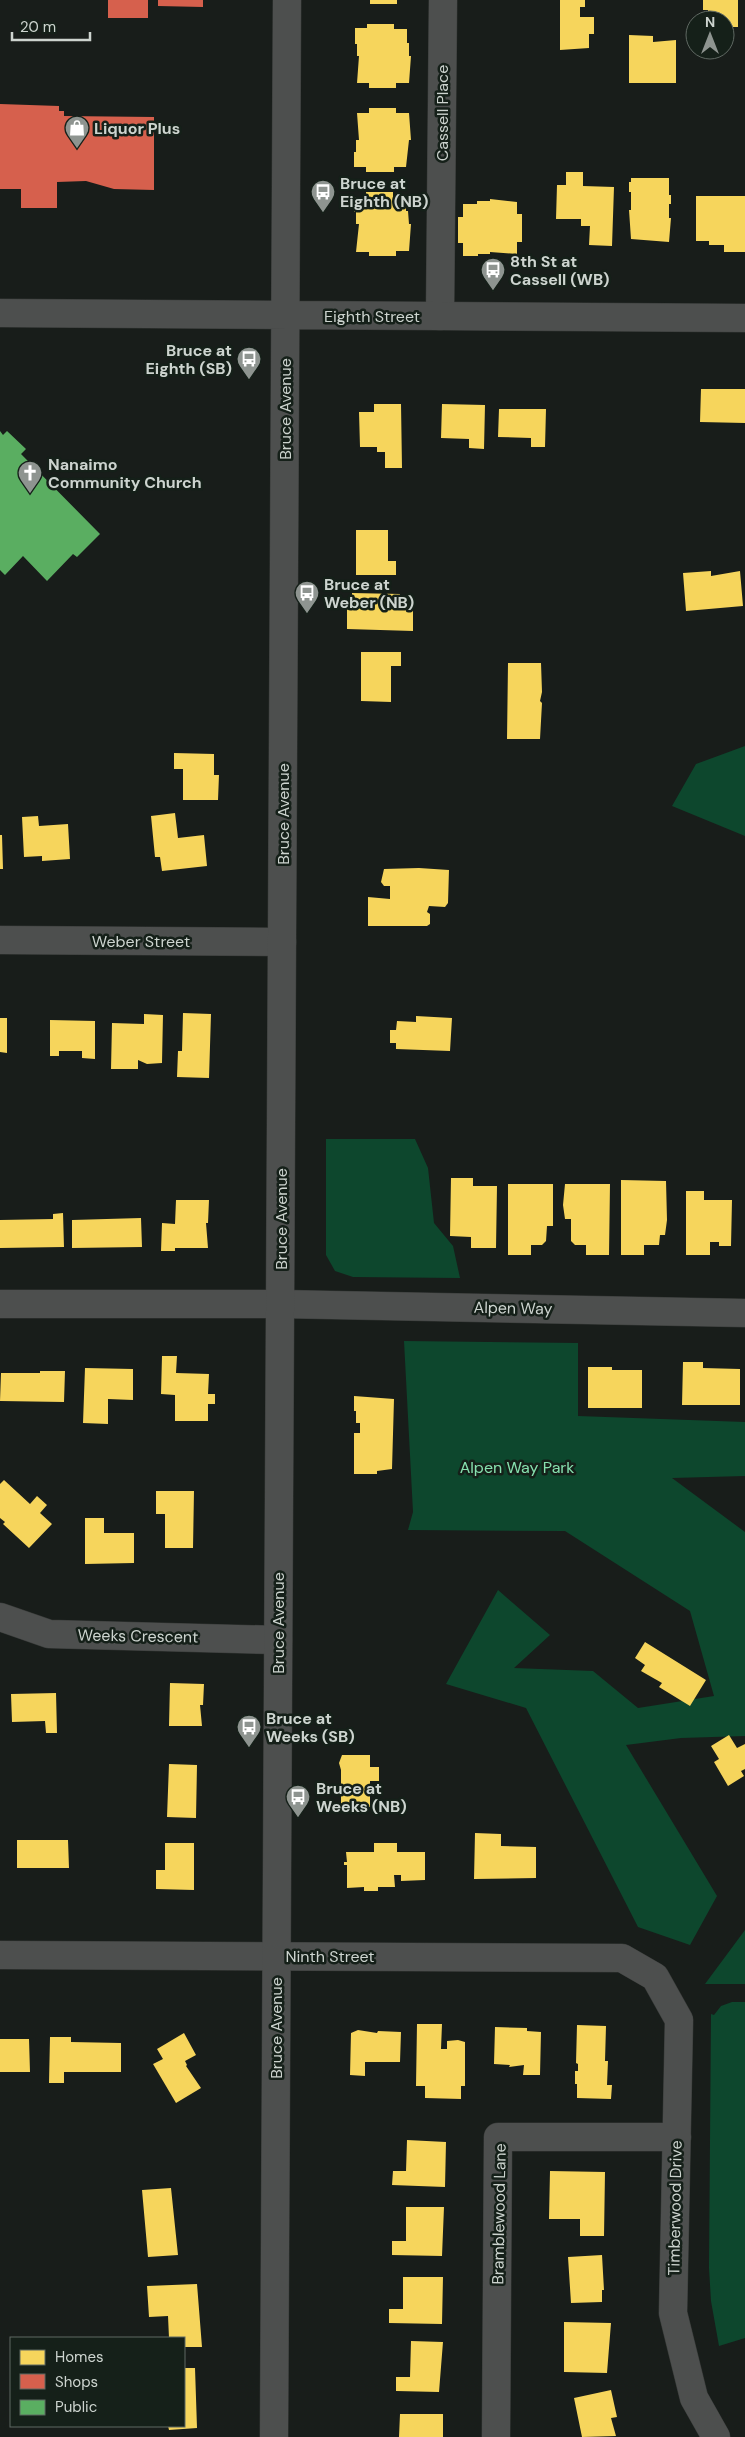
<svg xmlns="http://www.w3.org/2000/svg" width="745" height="2437" font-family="'DM Sans',sans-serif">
  <rect width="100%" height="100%" fill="#181d1a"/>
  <path fill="#0d472d" d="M745,746V836L672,806L696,764Z
    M326,1139H415L428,1168L434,1223L453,1246L460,1278L353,1277L335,1271L326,1255Z
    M404,1341L578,1343V1416L745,1422V1476L672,1478L745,1532V1736L681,1738L626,1745L717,1896L690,1945L638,1927L526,1708L446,1684L498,1590L550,1635L514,1668L593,1671L638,1708L714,1696L690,1611L565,1531L408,1530L413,1512Z
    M745,1930V1984H705Z
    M732,2002H745V2338L719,2346L711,2301L709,2268L711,2014L714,2015L721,2006Z"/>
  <path fill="#f6d55c" d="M370,0H397V4H370Z
    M560,0H585V7H580V17H594V34H589V48L560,50Z
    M703,0H738V27H725V20H708V10H703Z
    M367,24H394V29H407V43H409V56H411L409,83H396V88H369V83H357L359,56H357V44H355V28H367Z
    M629,35L653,36V42L676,40V83H629Z
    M369,108H396V113H409L411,140H409L406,167H394V172H366V167H354V152H356V140H359L357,113H369Z
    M566,172H583V186L614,187L612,246L589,245L590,226H581V219H556L557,185H566Z
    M631,178H669V195H671V204H669V218H671L669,242L631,239L629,210H631V192H629V182H631Z
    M366,192H393V197H406V211H408L409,224H411L409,251H396V256H369V252H356L359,224H356V212H354V197H366Z
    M696,196H745V252H724V245H709V241H696Z
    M490,199L517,202V214H522V242H517V254L490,252V254H478V256H463V243H458V217H463V204H477V201H490Z
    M701,389H745V423L700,422Z
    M374,404H401L402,468H385V452H377V447H360L359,412H374Z
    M442,404L485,405L484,449L469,448V439L441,438Z
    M499,409H546L545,447H531V438L498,437Z
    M356,530H388V561H396V575H356Z
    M711,571V576L740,571L743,606L686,611L683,573Z
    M352,593L400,594L399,609L413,610V631L347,629V608H352Z
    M361,652H401V666H391V702L361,701Z
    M508,663H541L542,692L540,701L542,703L540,739H507Z
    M174,753L214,754V775H219L218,800H183V769H174Z
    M175,813L178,838L204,835L207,866L162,871L160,857H155L151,816Z
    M38,816L39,826L68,824L70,859L42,861V856L24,857L22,817Z
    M0,835H2L3,869H0Z
    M419,868L449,870L448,903L445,907L429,906L427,912L430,914V924L427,926H368V897L390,899V886H384L381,882L384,869Z
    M183,1013L211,1014L209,1078L177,1077L178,1051H182Z
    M144,1014L163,1015L162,1063L147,1064L138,1060V1069H111L112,1023L144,1024Z
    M416,1016L452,1018L450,1051L396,1049V1043H390V1030H396L397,1021L416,1022Z
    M0,1018H7V1053L0,1052Z
    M50,1020L95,1021V1059L82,1058V1051H59V1056H50Z
    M451,1178H473V1186H497L496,1248H471V1237L450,1236Z
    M621,1180L666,1181L667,1220L665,1235H660L659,1245H644V1255H621Z
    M508,1184H553V1226H547L546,1241L542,1245H531V1255H508Z
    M565,1184H610L609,1255H586V1245H575L571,1241V1219H565L563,1205Z
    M686,1191H704V1200H732L731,1246H719V1242H710V1255H686Z
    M176,1200H209L208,1223H206L208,1248H175V1251H161L162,1223L175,1224Z
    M63,1213L64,1247L0,1248V1220L53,1219V1214Z
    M141,1218L142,1247L72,1248V1220Z
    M162,1356H177L176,1373L209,1374L208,1394H215V1404H208V1421H175V1395L161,1394Z
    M683,1362H703V1368L740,1369V1405H682Z
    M588,1367H612V1370H642V1408H588Z
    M85,1368L133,1369V1400L108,1399V1424L83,1423Z
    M40,1371H65L64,1402L0,1401L1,1373H40Z
    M354,1396L394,1399L392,1469L377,1471V1474H354V1433H360V1423H356V1411H354Z
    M4,1480L30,1504L37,1496L47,1505L40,1513L52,1524L29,1548L3,1524L5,1522L0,1518V1484Z
    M156,1491H194L193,1548H165V1514H156Z
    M85,1518H104V1533H134V1563L85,1564Z
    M645,1642L706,1680L690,1706L659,1687L662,1683L641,1671L645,1665L635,1658Z
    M170,1683L204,1684L203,1705H200L202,1726H169Z
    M56,1693L57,1733H46L45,1721L12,1722L11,1694Z
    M729,1735L737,1748L745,1744V1769L741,1771L744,1776L728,1786L714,1762L719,1759L711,1746Z
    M342,1755H370V1767H379V1781H370V1807H341V1770L339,1763Z
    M169,1764L197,1765L196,1818L167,1817Z
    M475,1833L501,1834V1846L536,1847V1878L474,1879Z
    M17,1840H68L69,1868H17Z
    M165,1843H194V1890L156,1889V1870H165Z
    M374,1843H397V1852H425V1880L401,1881V1875H394L395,1887H378V1891H364V1887L347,1888V1865H344V1862H347L346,1852H374Z
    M417,2024H442L441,2049H447V2041L458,2040L465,2042V2086H461V2099L425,2098V2086H416Z
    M577,2025L606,2026L605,2061H608L607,2085H612L611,2099L577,2098V2084H575V2071H578V2064L576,2063Z
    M495,2027L527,2028V2031L541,2032L540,2075H523L524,2065L509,2067L510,2065L494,2064Z
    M358,2030L377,2033L378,2031L401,2032L400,2062H365V2076L350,2075L351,2033Z
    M184,2033L196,2055L185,2061L187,2065L186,2066L201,2088L176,2103L153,2064L163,2059L157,2049Z
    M50,2037H71V2042L121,2043V2072H64V2083H49Z
    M0,2039H29L30,2072H0Z
    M407,2140L446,2142L445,2187L392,2185L393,2171H406Z
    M550,2171L605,2172L604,2236H580V2219H549Z
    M171,2188L178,2255L148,2257L142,2190Z
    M406,2207H444L442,2256L392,2255V2241H406Z
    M602,2255L604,2290H602V2302L571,2303L568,2257Z
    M403,2277H443L442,2324L389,2323V2309H403Z
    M197,2284L202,2347H184V2338H169L168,2316L149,2317L147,2286Z
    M564,2322L611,2323L607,2373L564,2372Z
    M411,2341L443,2342L439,2392L396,2391V2377H410Z
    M184,2368H195L197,2428L169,2430L168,2426H184Z
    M611,2390L617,2417L611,2418L616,2436L582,2437L574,2398Z
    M400,2414H443V2437H399Z"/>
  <path fill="#d6604d" d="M108,0H148V18H108Z
    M158,0H203V7L158,6Z
    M0,104L59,106V111H64V116L154,117V190L114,189L86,181L57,182V208H21V189H0Z"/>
  <path fill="#5aae61" d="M0,431L3,435L7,431L26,449L21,454L100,534L77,557L73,554L47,581L23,556L5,575L0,570Z"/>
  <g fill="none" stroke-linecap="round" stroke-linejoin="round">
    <defs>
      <path id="minor" d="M440,316L443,0
        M0,940L282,942
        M0,1304H280L745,1313
        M0,1617L49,1634L278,1640
        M0,1955L622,1958L655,1977L679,2020L673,2313L694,2398L716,2437
        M496,2437L498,2137H677"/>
      <path id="tertiary" d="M0,313L745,318
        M274,2437L287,0"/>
    </defs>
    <use href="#minor" stroke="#363937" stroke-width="29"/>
    <use href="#tertiary" stroke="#363937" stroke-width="29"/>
    <use href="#minor" stroke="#4d4f4e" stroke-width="28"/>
    <use href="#tertiary" stroke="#4d4f4e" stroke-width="28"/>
  </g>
  <defs>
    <symbol id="shop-pin" viewBox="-11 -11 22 30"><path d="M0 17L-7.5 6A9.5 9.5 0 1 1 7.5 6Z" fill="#8e9490" stroke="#152019"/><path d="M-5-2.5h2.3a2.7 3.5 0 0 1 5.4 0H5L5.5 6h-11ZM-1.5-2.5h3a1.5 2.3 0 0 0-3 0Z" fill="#fff"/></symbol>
    <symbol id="bus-pin" viewBox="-11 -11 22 30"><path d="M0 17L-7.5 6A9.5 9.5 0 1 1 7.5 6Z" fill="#8e9490" stroke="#152019"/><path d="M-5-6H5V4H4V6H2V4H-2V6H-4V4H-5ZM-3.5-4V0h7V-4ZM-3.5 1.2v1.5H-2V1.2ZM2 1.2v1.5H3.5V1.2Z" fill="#fff"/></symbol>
    <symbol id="church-pin" viewBox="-11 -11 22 30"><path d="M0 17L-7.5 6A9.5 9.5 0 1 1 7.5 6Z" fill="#8e9490" stroke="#152019"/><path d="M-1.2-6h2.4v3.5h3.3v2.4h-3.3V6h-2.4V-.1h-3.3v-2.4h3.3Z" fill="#fff"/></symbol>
  </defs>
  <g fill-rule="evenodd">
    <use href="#shop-pin" x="63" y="114" width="28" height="38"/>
    <use href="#bus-pin" x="309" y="178" width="28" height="38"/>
    <use href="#bus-pin" x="479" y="256" width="28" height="38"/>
    <use href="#bus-pin" x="235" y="345" width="28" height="38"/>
    <use href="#church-pin" x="16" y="459" width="28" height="38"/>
    <use href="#bus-pin" x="293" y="579" width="28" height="38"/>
    <use href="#bus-pin" x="235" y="1713" width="28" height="38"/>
    <use href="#bus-pin" x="284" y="1783" width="28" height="38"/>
  </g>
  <g text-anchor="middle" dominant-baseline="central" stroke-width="5" stroke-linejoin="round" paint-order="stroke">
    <g font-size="16" fill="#cdd4cf" stroke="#152019">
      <text transform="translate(442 113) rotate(-90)">Cassell Place</text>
      <text x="372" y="316">Eighth Street</text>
      <text transform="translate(285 409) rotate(-90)">Bruce Avenue</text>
      <text transform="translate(283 814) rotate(-90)">Bruce Avenue</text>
      <text x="141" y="941">Weber Street</text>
      <text transform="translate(281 1219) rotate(-90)">Bruce Avenue</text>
      <text transform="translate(513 1308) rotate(1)">Alpen Way</text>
      <text transform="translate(278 1623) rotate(-90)">Bruce Avenue</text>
      <text transform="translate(138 1636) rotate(1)">Weeks Crescent</text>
      <text x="330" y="1956">Ninth Street</text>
      <text transform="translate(276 2028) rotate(-90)">Bruce Avenue</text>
      <text transform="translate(675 2208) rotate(-89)">Timberwood Drive</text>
      <text transform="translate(499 2214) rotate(-89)">Bramblewood Lane</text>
    </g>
    <g font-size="16" font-weight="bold" fill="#cdd4cf" stroke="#152019" text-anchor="start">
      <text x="94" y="128">Liquor Plus</text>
      <text x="340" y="183">Bruce at<tspan x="340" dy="18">Eighth (NB)</tspan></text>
      <text x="510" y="261">8th St at<tspan x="510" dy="18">Cassell (WB)</tspan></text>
      <text x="232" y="350" text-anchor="end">Bruce at<tspan x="232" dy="18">Eighth (SB)</tspan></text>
      <text x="48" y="464">Nanaimo<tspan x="48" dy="18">Community Church</tspan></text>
      <text x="324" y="584">Bruce at<tspan x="324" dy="18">Weber (NB)</tspan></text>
      <text x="266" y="1718">Bruce at<tspan x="266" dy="18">Weeks (SB)</tspan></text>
      <text x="316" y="1788">Bruce at<tspan x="316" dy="18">Weeks (NB)</tspan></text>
    </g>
    <g font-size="16" fill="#87e1af" stroke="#152019">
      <text x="517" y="1467">Alpen Way Park</text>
    </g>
  </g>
  <rect x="10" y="2337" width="175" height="90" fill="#152019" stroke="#5f6862"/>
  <rect x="20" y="2350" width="25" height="15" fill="#f6d55c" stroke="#5f6862"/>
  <text x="55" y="2362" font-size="15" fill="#cdd4cf">Homes</text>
  <rect x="20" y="2374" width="25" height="15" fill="#d6604d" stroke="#5f6862"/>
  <text x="55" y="2387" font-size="15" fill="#cdd4cf">Shops</text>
  <rect x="20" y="2400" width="25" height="15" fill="#5aae61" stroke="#5f6862"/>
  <text x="55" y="2412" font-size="15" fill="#cdd4cf">Public</text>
  <g transform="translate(710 35)"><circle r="24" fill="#152019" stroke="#5f6862"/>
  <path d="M0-4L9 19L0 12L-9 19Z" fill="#8e9490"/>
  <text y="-8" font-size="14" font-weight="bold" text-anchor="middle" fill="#cdd4cf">N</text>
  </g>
  <path d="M12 32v8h78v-8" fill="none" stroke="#cdd4cf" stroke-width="2.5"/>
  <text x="20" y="32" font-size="15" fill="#cdd4cf" stroke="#152019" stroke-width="4" paint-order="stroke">20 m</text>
</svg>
